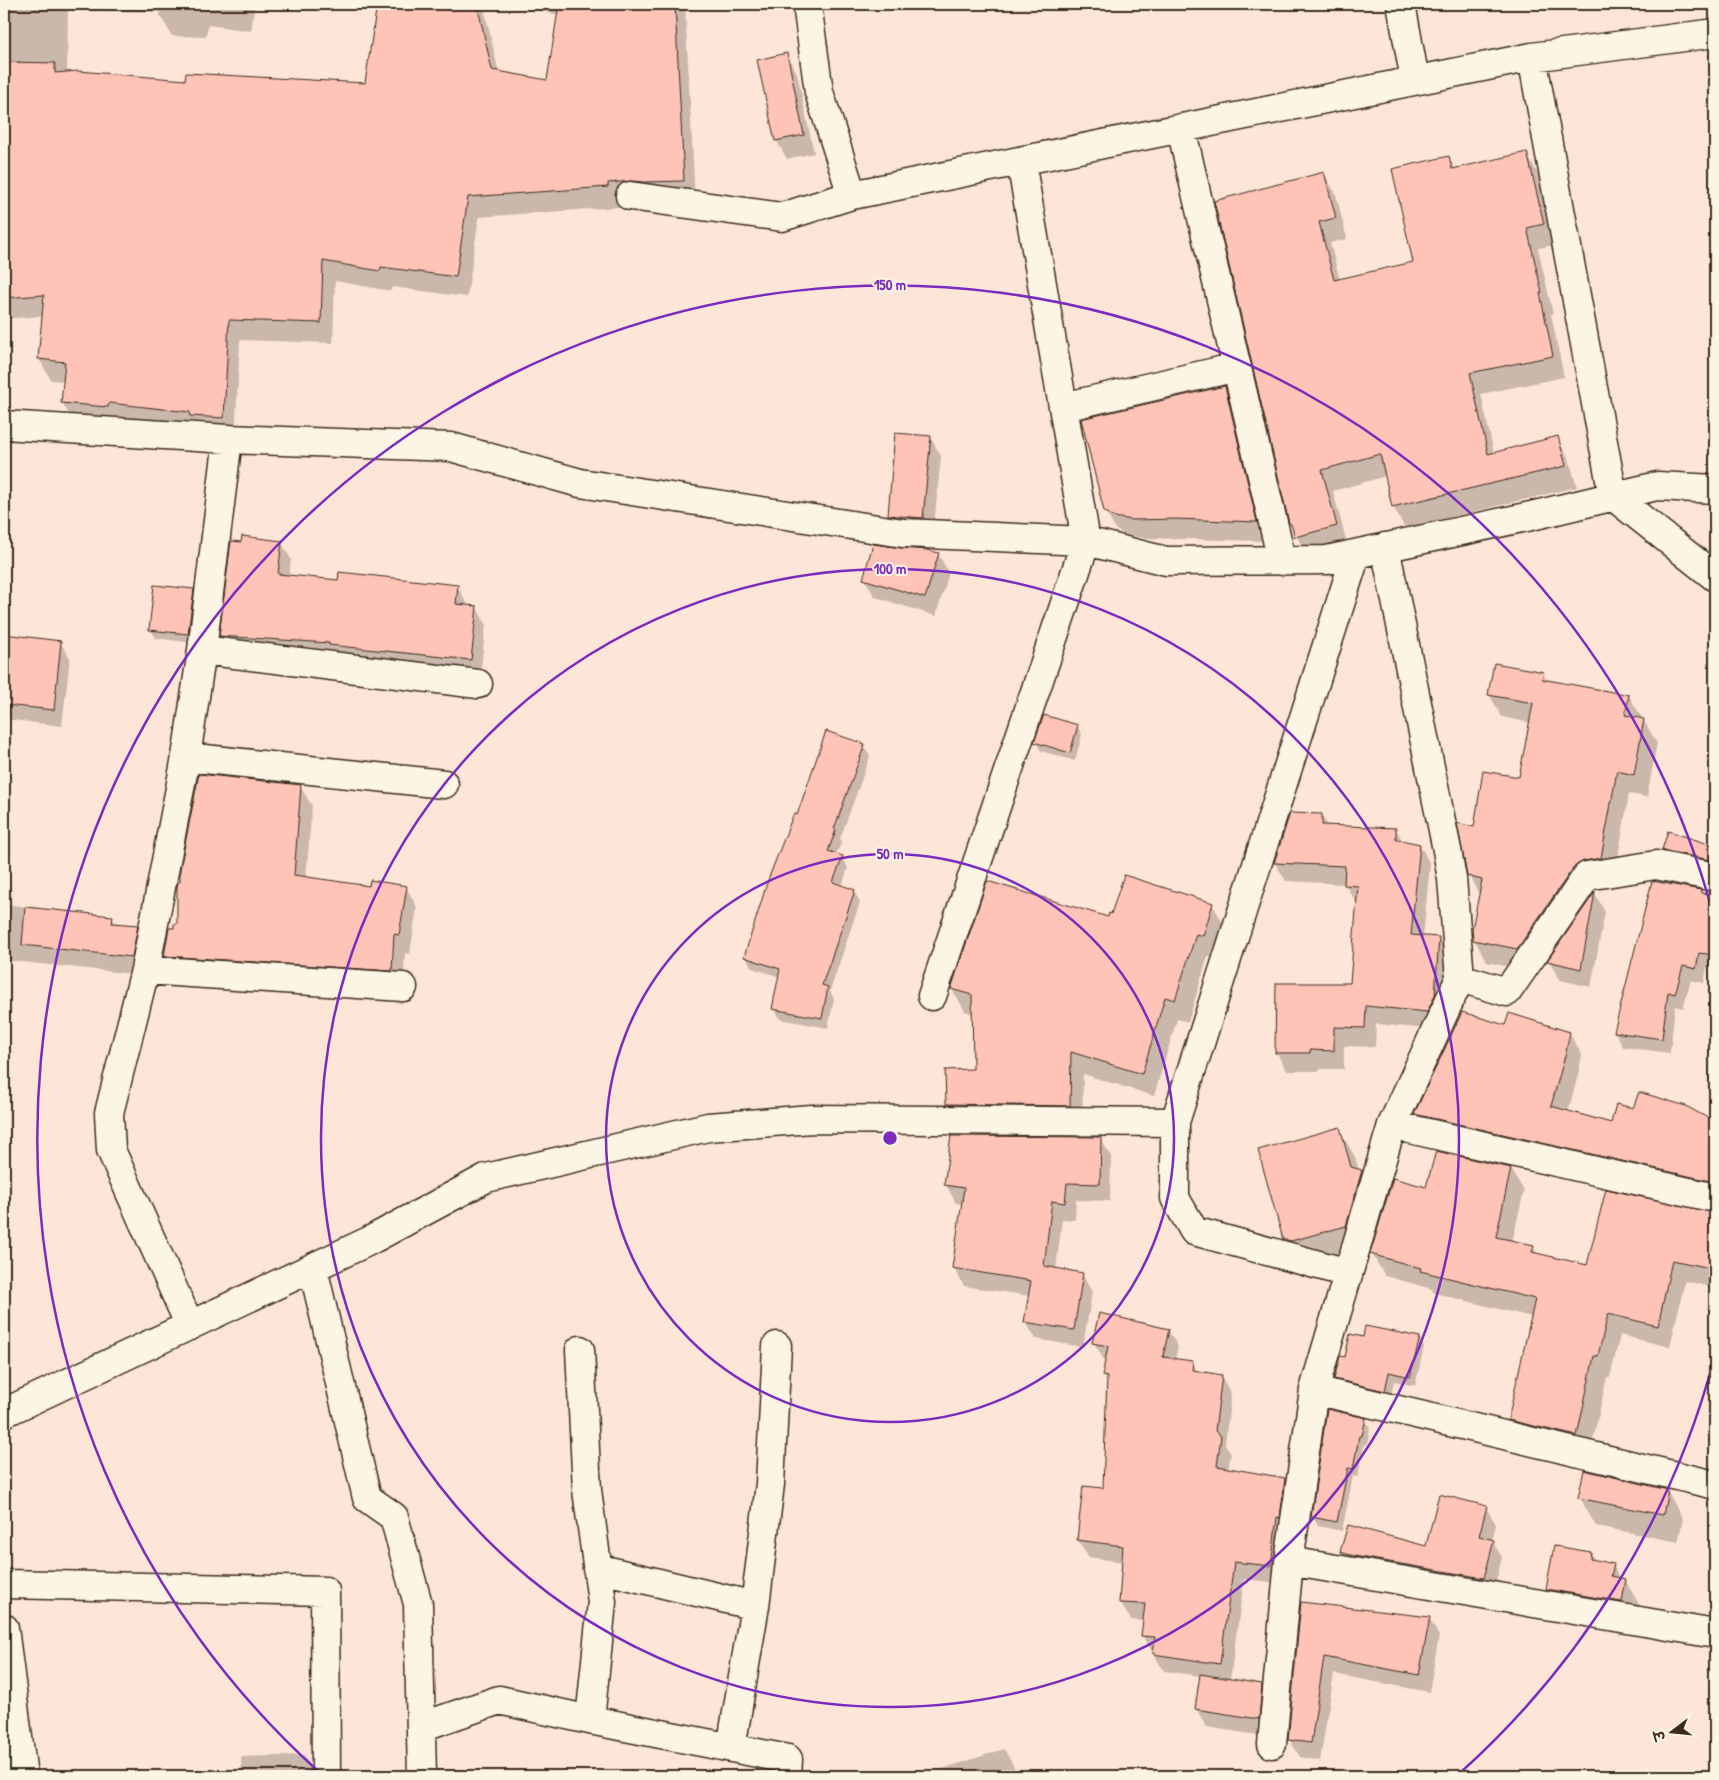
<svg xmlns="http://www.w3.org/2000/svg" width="1719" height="1780" font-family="'Patrick Hand','Playpen Sans Deva',sans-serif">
  <rect width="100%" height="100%" fill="#fde6d7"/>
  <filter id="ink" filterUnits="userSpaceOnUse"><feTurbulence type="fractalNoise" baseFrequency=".02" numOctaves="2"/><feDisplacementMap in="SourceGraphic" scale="10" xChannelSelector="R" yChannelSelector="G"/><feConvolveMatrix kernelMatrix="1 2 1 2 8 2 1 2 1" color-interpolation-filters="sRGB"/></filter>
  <g filter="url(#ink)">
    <path fill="#0003" d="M4,4H255L251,31L208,25L206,37L172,36L160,15V12L68,10L67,73L186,81L366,84L378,4H483L499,73L548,81L559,15L511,4H685L695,201H644L619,204V207L479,217L467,297L392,287L391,291L335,281L333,343L240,340L235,438L74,423L62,402L64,381L51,380L39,359L43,316L4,319Z
      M786,54L797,73L814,153L787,159L776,140Z
      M1526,153L1538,174L1555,245L1538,248L1553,314H1551L1564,377L1481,394L1494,454L1557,438L1569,459L1577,487L1405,528L1393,507L1386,476L1333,491L1348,547L1308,558L1290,523L1324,173L1336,194L1347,239L1330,243L1340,280L1415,263L1449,158L1455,169Z
      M1224,387L1235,406L1267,541L1143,538L1126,535L1116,530L1105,511Z
      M930,437L941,456L933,536L900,533L889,515Z
      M232,542H281L291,559L289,576L340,581L457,586L467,603V606L476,607L486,624L480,676L230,653L221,636Z
      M938,554L949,573L936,616L875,597L864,578Z
      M193,590L198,599L193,643L156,638L150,629Z
      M4,635L60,642L70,658L62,726L4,719Z
      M1543,673L1547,681L1629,696L1657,743L1647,797L1629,794L1614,881L1597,883L1531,972L1487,962L1474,939L1480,896L1469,876L1475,828L1520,779L1531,723L1502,717L1489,694Z
      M1077,726L1082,735L1075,761L1041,751L1036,742Z
      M864,745L870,756L840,839L842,841L836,855L842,857L848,868L842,886L854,891L860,902L830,991L834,999L828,1028L780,1019L774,1008L780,977L752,968L746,957L798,816Z
      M300,786L312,806L306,878L370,887H406L417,907L410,954L405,953L403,990L176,975L165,955L178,926Z
      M1321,815L1328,826L1396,829L1403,842L1420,845L1430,864L1423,937L1439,939L1449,957L1438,1030L1376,1024L1375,1047L1344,1046V1069H1320V1071H1287L1276,1052L1351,984L1357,904L1345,884L1286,881L1275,863Z
      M1714,847L1715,849V877L1674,869L1663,850Z
      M1653,883L1701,891L1702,894L1715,896V968L1707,967L1704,983L1691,980L1683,1008L1675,1006L1670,1053L1623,1047L1615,1032Z
      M1595,894L1605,912L1591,987L1560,980L1549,961Z
      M4,904L112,917L116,925L137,926L148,945L142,975L4,960Z
      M1212,904L1225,926L1215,958L1208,956L1188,1022L1177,1019L1154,1096L1083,1074L1082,1128L960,1126L947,1104V1072L975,1071L973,1014L965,1011L952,989L1108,919Z
      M1506,1026L1569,1033L1582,1055L1578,1075L1568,1112L1612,1125L1634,1109L1686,1108L1715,1123V1201L1429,1136L1416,1114Z
      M1339,1129L1355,1157L1359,1170L1362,1171L1378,1199L1362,1253L1301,1267L1285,1239Z
      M1100,1138L1111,1156L1110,1201L1076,1200L1075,1220L1062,1219L1056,1270L1082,1274L1092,1292L1083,1347L1036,1339L1025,1321L1030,1296L964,1286L953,1267L963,1204L956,1203L946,1185Z
      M1511,1169L1524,1191L1512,1242L1533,1246L1538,1255L1588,1267L1715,1214V1288L1685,1281L1670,1347L1620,1335L1610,1378L1607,1377L1589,1458L1522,1442L1509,1420L1532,1317L1434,1293L1432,1289L1385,1276L1372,1254L1427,1188Z
      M1168,1330L1178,1347L1175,1360L1192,1362L1198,1373L1221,1376L1231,1394L1225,1444L1231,1454L1228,1470L1285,1479L1295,1497L1280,1583L1244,1579L1230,1680L1261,1685L1272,1704L1269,1737L1207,1727L1196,1709L1201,1676L1164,1671L1142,1635L1144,1621L1131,1620L1120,1603L1123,1562L1088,1557L1078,1540L1104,1490L1108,1385L1103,1376L1106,1361L1104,1360L1094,1343Z
      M1364,1338H1419L1424,1347L1415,1386L1394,1381L1390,1399L1340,1387L1335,1378L1346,1358Z
      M1365,1419L1370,1428L1367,1445L1364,1444L1358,1477L1353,1476L1342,1531L1318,1526L1313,1517Z
      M1667,1491L1683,1519L1678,1542L1596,1526L1580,1498Z
      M1486,1508L1496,1524L1492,1541L1502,1557L1493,1594L1351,1569L1341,1552L1427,1548Z
      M1591,1553L1595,1561L1613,1565L1621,1580H1625L1641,1608L1563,1617L1547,1589Z
      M1302,1603L1429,1618L1439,1636L1429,1692L1334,1674L1320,1761L1300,1757L1289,1739Z
      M1004,1749L1013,1765L1017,1776H938L936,1771Z
      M304,1755L315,1776H242L241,1757Z"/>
    <path fill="#ffc4b7" stroke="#3b2a1e" d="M377,4H477L492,70L547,80L559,4H675L684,181L643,182L632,181L608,183V187L468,197L456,277L381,267L380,271L323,261L321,323L229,320L224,418L190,416V412L109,403L108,407L61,403L65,362L38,359L44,295L4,298V62L55,63V73L78,71L185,80L186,73L365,83Z
      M787,53L804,135L775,141L757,60Z
      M1527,152L1544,224L1527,228L1542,293H1540L1553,356L1470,373L1488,454L1558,436L1566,466L1392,507L1380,454L1322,470L1337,526L1295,537L1291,524L1289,523L1214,201L1324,172L1336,218L1319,222L1334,280L1413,262L1392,169L1449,156L1452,169Z
      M1225,386L1257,522L1175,519L1132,520L1114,517L1104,511L1081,419Z
      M895,433L931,436L923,518L888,515Z
      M242,536L282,541L278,574L338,580L339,572L458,585L456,604L477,606L471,660L329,645V643L219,636L231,541L241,542Z
      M873,544L901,548L927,550L939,553L925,598L863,579Z
      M154,585L194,589L188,634L149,630Z
      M4,634L61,641L54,710L4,705Z
      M1494,663L1544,672L1542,679L1629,695L1625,715L1644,719L1634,775L1617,771L1601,858L1584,861L1574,867L1517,949L1473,940L1472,929L1482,880L1467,876L1457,823L1474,827L1483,771L1519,777L1533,703L1488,695Z
      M1044,715L1078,725L1070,753L1034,742Z
      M826,731L865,744L834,829L836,830L828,851L843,856L833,882L855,890L822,985L828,987L822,1018L772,1009L780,969L744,957L768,880L794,813L797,815Z
      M199,774L301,785L294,875L369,886L370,880L407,886L399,935L394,934L392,971L164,956L169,928H174V924H177V887L178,882H180V869Z
      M1290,813L1322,814V825L1396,828V839L1420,844L1411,935L1439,937L1435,995L1427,1012L1366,1006L1365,1028L1334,1027V1051L1310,1050V1053H1275L1276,983H1350L1358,886L1344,885L1345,866L1274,863Z
      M1668,831L1715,846L1710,860L1662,850Z
      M1124,875L1213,903L1203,936L1196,934L1175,1000L1165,997L1142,1074L1071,1052L1070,1106L946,1104L945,1070L973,1069L972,995L951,989L987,881L1108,917L1109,913L1111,914Z
      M1652,881L1701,890V893L1715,895V955L1699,953L1696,969L1683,966L1675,994L1668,992L1662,1039L1614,1032Z
      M1595,892L1581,969L1547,961Z
      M25,907L113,916L112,923L138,925L132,957L22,945Z
      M1462,1012L1505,1025L1509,1013L1570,1032L1566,1052L1551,1106L1611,1123L1616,1104L1633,1108L1639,1092L1686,1106L1715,1122V1182L1414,1114Z
      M1340,1127L1351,1167L1362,1170L1346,1226L1291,1241L1283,1239L1258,1150Z
      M951,1136L1101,1137L1100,1184L1067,1183L1065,1203L1052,1201L1044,1266L1083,1273L1074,1330L1024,1322L1031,1281L952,1268L964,1188L944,1185Z
      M1436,1151L1511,1168L1496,1237L1534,1245L1532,1252L1587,1265L1606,1189L1715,1213V1269L1672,1260L1658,1326L1608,1314L1598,1356H1594L1577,1436L1508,1420L1535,1299L1420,1271L1421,1268L1370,1254L1393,1178L1426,1187Z
      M1099,1313L1169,1329L1163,1357L1193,1361L1192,1370L1222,1375L1215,1431L1221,1436L1217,1466L1285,1478L1280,1518L1277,1517L1271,1566L1234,1562L1220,1664L1153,1654L1155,1637L1141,1636L1145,1604L1119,1603L1123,1546L1077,1540L1083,1486L1103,1488L1107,1377L1102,1376L1108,1346L1092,1343Z
      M1365,1326L1420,1337L1410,1377L1389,1372L1385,1391L1334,1379L1340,1356L1345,1357L1350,1334L1363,1337Z
      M1327,1409L1366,1418L1362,1436H1359L1353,1469L1348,1468L1337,1522L1311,1517Z
      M1584,1470L1668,1490L1663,1515L1578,1498Z
      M1439,1494L1487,1506L1479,1536L1494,1540L1484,1578L1354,1556L1340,1552L1348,1525L1426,1546Z
      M1554,1546L1591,1552L1590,1559L1614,1564L1611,1576L1626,1579L1622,1602L1546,1589Z
      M1301,1602L1430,1617L1419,1675L1324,1657L1311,1743L1288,1740Z
      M1200,1674L1262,1684L1259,1719L1195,1709Z"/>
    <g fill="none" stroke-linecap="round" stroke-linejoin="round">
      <defs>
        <path id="street" d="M807,4L819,92L852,195
          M1401,4L1415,80
          M1532,57L1613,496L1715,577
          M1181,128L1282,561
          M630,196L782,217L852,195L1532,57L1715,33
          M1063,407L1237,367
          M4,425L228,439L451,447L580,483L903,533L1086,541L1166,561L1327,560L1531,516L1657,486L1715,489
          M1385,547L1447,850L1452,879L1460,978
          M202,650L478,684
          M186,757L444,784
          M145,970L403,987
          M932,996L1086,541L1021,161
          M1175,1122V1198L1194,1231L1348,1273
          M1392,1125L1715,1198
          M313,1268L367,1498L394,1517L418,1604L422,1776
          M190,1326L111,1150L109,1113L145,970L186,757L202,650L228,439
          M580,1350L587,1490L602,1602L590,1720
          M1314,1390L1715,1485
          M4,1413L369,1241L486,1178L708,1127L812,1119L1175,1122L1356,554
          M1289,1561L1715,1634
          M597,1568L755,1606
          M4,1584L325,1591L326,1776
          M4,1628L23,1776
          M421,1727L499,1700L590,1720L788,1759L787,1776
          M1272,1744L1289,1561L1314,1390L1392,1125L1460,978L1507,992L1587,876L1656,865L1715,877
          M731,1748L755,1606L770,1484L777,1346"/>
      </defs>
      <use href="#street" stroke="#3b2a1e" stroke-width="31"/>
      <use href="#street" stroke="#fcf5e5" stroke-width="28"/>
    </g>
  </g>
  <g fill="none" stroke="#7b2cbf" stroke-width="2.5">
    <circle cx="890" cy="1138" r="284"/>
    <circle cx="890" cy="1138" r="569"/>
    <path d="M1714 1359A853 853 0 0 1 1461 1772M319 1772A853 853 0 1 1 1714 917"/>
  </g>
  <circle cx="890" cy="1138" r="8" fill="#7b2cbf" stroke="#fcf5e5" stroke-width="2.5"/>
  <g font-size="15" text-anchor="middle" font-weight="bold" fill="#7b2cbf" stroke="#fcf5e5" stroke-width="4" stroke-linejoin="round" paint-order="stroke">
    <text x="890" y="290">150 m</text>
    <text x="890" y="574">100 m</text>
    <text x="890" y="859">50 m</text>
  </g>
  <rect width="1719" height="1780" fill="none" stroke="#fcf5e5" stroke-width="20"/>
  <rect x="10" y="10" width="1699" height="1760" fill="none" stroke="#3b2a1e" stroke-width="2" filter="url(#ink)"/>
  <g transform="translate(1672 1732) rotate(254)" stroke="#fcf5e5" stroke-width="4" paint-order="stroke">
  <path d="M0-4L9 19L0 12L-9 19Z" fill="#3b2a1e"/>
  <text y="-8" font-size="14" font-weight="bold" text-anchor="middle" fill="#3b2a1e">उ</text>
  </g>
</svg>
